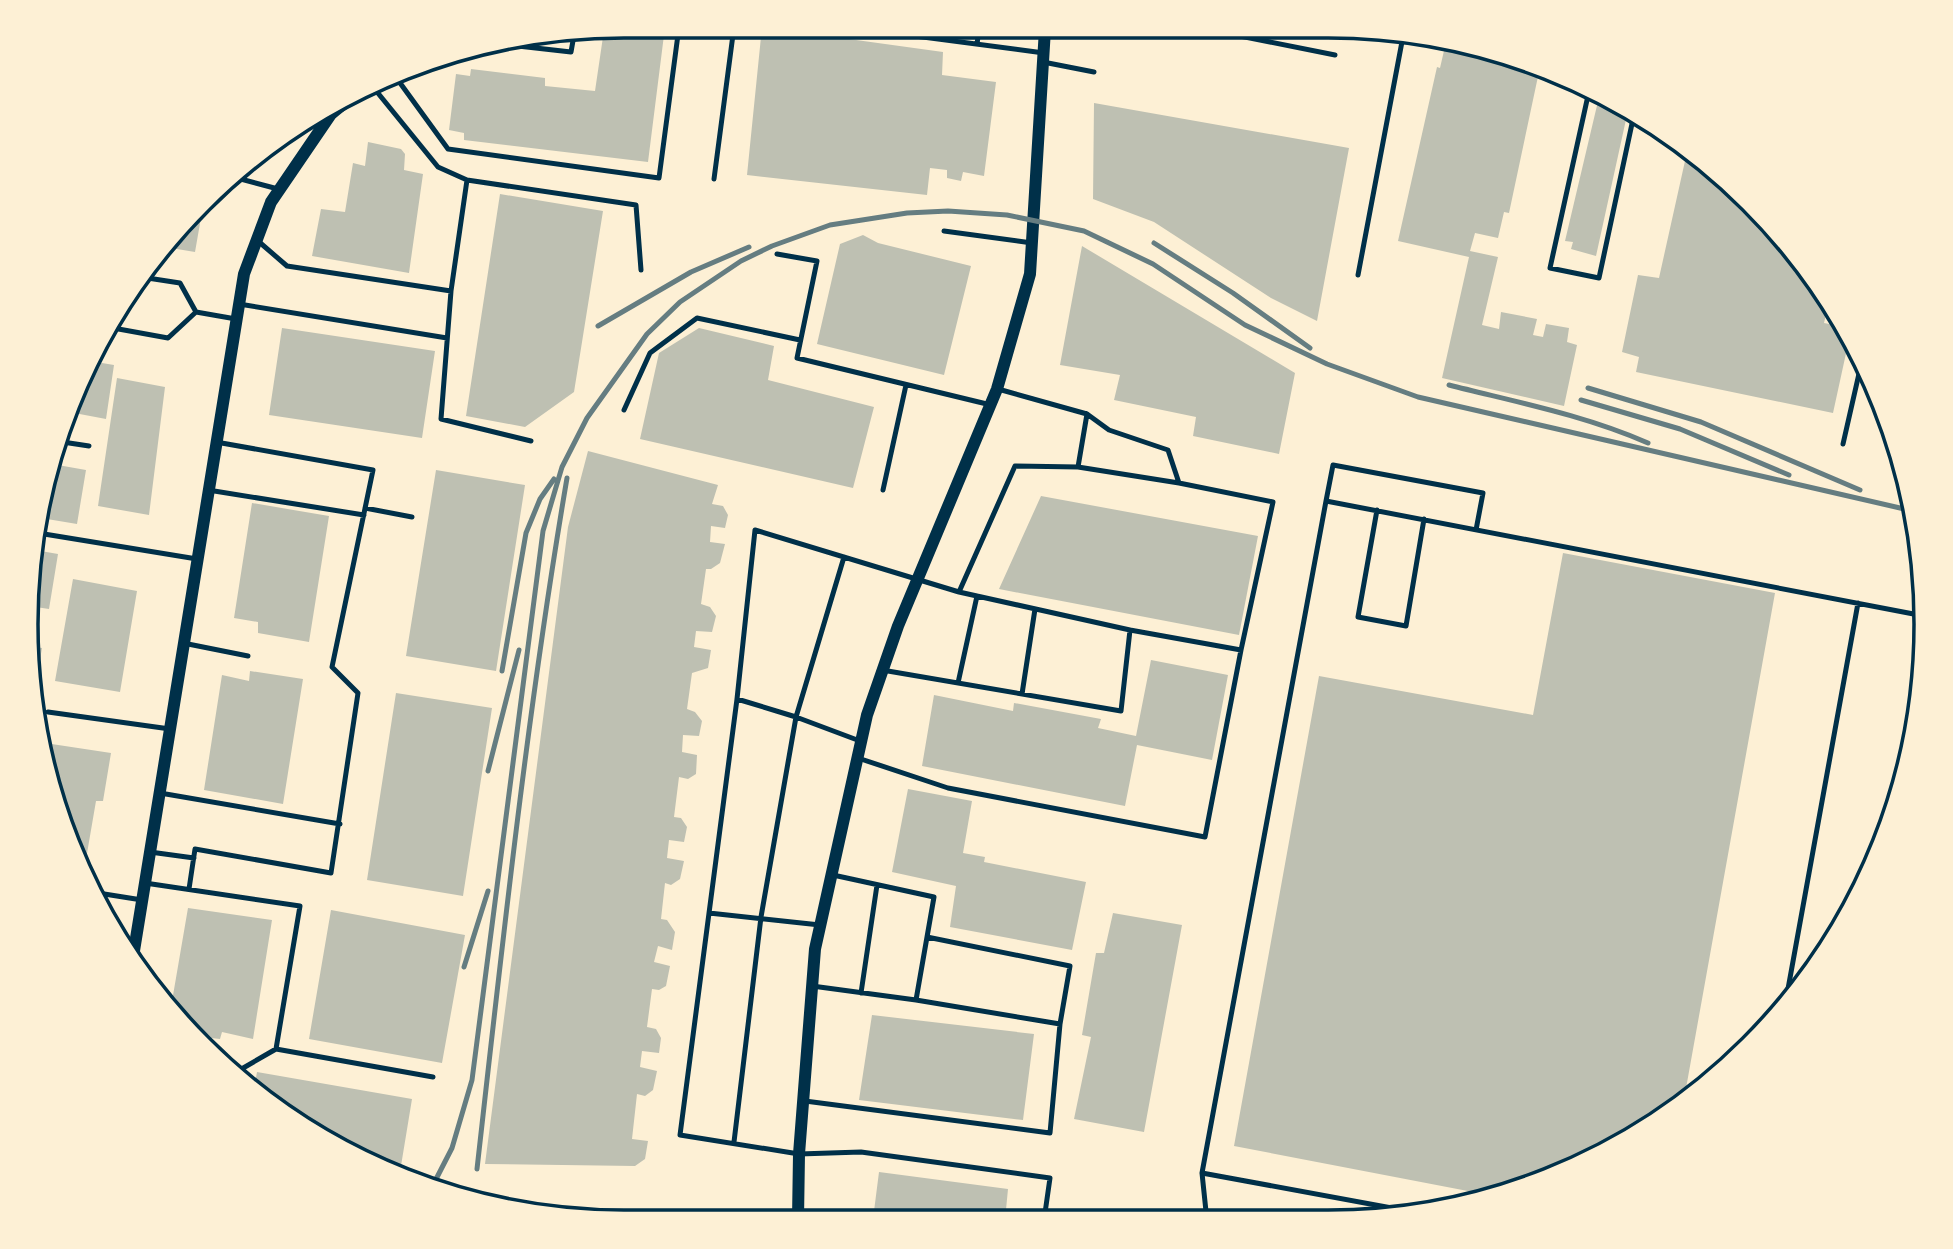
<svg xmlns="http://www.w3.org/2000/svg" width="1953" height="1249" font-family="'Titillium Web',sans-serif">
  <rect width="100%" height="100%" fill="#fdf0d5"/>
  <path fill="#bec0b2" d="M624,26L665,27L648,162L464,140V133L449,130L456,74L470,76L471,69L545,78V86L595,91L604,30Z
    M762,27L943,52L942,75L996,82L984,176L963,172L961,181L947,178V170L930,168L927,195L747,175Z
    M1446,42L1540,67L1509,213L1504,212L1498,238L1475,233L1470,251L1498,257L1482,325L1499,329L1501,312L1537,319L1533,335L1543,337L1546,324L1569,328L1567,342L1577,345L1564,406L1442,378L1469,257L1398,241L1437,67L1440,68Z
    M1599,97L1627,115L1596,256L1571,249L1573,242L1565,241Z
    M1094,103L1349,148L1317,321L1271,298L1154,222L1093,199Z
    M368,142L401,149L405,154L404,170L423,174L409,273L312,256L321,209L345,212L353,163L365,166Z
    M1687,152L1723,174L1803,260L1829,302L1824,323L1845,327L1850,335L1833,413L1636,372L1639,357L1622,352L1638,275L1659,278Z
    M500,194L603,211L574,392L525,427L466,416Z
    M202,212L195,252L165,247L195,218Z
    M863,235L878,243L971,266L944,375L817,344L840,244Z
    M1082,246L1295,373L1279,454L1193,436L1196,417L1114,400L1120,375L1060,365Z
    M282,328L435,351L422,438L269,415Z
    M699,328L774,346L768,380L874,407L853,488L640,439L659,353Z
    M96,362L114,365L106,419L69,412Z
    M117,378L165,387L149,515L98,506Z
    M588,451L718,485L712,504L723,506L728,515L725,528L711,526L710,542L725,544L720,563L711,569H706L701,604L710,607L716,616L712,632L696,631L694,647L711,650L708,668L692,673L687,709L695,712L702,721L699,736L683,735L682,752L697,755L696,774L688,779L679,777L674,817L681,818L687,827L684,842L669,840L667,858L684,861L680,879L671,885L665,883L661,919L667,920L675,932L672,950L658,946L654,962L670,966L666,986L659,990L652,989L647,1027L656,1029L661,1038L659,1053L642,1051L640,1067L657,1071L653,1090L645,1096L637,1094L632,1139L648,1141L645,1159L635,1166L485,1164L568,527Z
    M52,464L86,470L77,524L41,518Z
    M436,470L525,485L496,671L406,656Z
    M1041,496L1258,536L1239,635L999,589Z
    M252,503L329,516L309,642L258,633V622L234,618Z
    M35,550L58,554L49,609L29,606L28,586Z
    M1563,553L1775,593L1683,1105L1593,1161L1499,1197L1234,1146L1319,676L1533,715Z
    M73,579L137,591L120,692L55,681Z
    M34,647L42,648L37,677H36Z
    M1151,660L1228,675L1212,760L1137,745L1125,806L922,766L934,695L1013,711L1014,703L1101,719L1098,728L1136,736Z
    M250,671L303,679L283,804L204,790L222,675L249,681Z
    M396,693L492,708L463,896L367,880Z
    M45,743L111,753L103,801H96L85,865L47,779Z
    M908,789L972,801L963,853L985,857L984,862L1086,882L1072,950L950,927L956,886L892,872Z
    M188,908L272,920L253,1039L222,1032L220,1039L211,1038L209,1050L171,1007Z
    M331,910L465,935L442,1063L309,1039Z
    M1113,913L1182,925L1144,1132L1074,1119L1091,1037L1082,1035L1096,953H1104Z
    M872,1015L1034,1034L1023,1120L859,1100Z
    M257,1072L412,1099L399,1178L254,1089Z
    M879,1172L1008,1189L1005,1220L873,1219Z"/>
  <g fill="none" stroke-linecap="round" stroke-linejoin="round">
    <path stroke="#003049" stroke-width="5" d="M854,28L1044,53
      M1210,30L1335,55
      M977,44L979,29
      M509,45L571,52L574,35
      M1043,62L1094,72
      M395,76L448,149L659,178L679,27
      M1589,91L1550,268L1599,278L1633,119
      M237,178L278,189
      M714,179L734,27
      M467,180L636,205L641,270
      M944,231L1032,243
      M258,241L287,266L451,291L467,180L438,167L373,87
      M777,254L817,261L797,358L991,405
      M1358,275L1404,31
      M141,277L180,283L196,312
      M451,291L441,419L531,441
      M239,304L447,338
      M196,312L236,319
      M113,328L168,338L196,312
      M624,410L650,353L697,318L800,340
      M1087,414L1109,430L1168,450L1179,483L1273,502L1241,650L1130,630
      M56,441L89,446
      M1843,444L1863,356
      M1078,467L1179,483
      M208,490L364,515
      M883,490L906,385
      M1326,501L1333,465L1483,493L1476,530
      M365,508L412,517
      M1377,510L1358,617L1406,626L1424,519
      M38,533L197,559
      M959,592L755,530L737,699L680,1135L799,1154L861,1152L1050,1178L1044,1220
      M183,643L248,656
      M882,670L1121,711L1130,630L959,592L1015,466L1078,467L1087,414L998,389
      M958,683L977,596
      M1022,694L1035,609
      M737,699L796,717L860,741
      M48,712L170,729
      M858,758L948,788L1205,837L1241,650
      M160,793L340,824
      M150,852L194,858
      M145,883L300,906L276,1049L231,1075
      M189,889L195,849L331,873L358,693L332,667L373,470L216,442
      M98,893L142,900
      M709,913L820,925
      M812,986L916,1000L934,897L833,875
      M861,993L877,885
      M916,1000L1060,1024L1070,966L927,937
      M1784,1011L1858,603
      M276,1049L433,1077
      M805,1101L1050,1133L1060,1024
      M734,1142L761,917L796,717L844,557
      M1202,1173L1326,501L1924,616
      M1207,1221L1202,1173L1419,1213"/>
    <path stroke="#003049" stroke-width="12" d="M132,963L244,274L271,202L331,114L348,100
      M798,1219L799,1154L815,949L867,715L898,626L997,389L1030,274L1045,29"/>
    <path stroke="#657d81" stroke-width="5" d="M1154,243L1233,293L1310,348
      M598,326L691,272L749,247
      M1449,385C1516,402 1584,415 1648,443
      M1588,388L1701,422L1860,490
      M1581,400L1680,429L1789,475
      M502,671L526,533L540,499L554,479
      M488,771L519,650
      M464,967L488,891
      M477,1169C503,938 528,707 567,478
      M432,1187L452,1148L472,1080L543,531L562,467L587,418L647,334L680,302L741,261L772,246L830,225L907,213L948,211L1007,215L1084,231L1153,264L1245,325L1327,364L1418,397L1913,511"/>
  </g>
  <path d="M0 0H1953V1249H0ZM624 38H1328A586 586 0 0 1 1914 624V624A586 586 0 0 1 1328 1210H624A586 586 0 0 1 38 624V624A586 586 0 0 1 624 38Z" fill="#fdf0d5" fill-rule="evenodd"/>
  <path fill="none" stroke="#003049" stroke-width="3.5" d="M624 38H1328A586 586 0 0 1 1914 624V624A586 586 0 0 1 1328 1210H624A586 586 0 0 1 38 624V624A586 586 0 0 1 624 38Z"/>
</svg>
